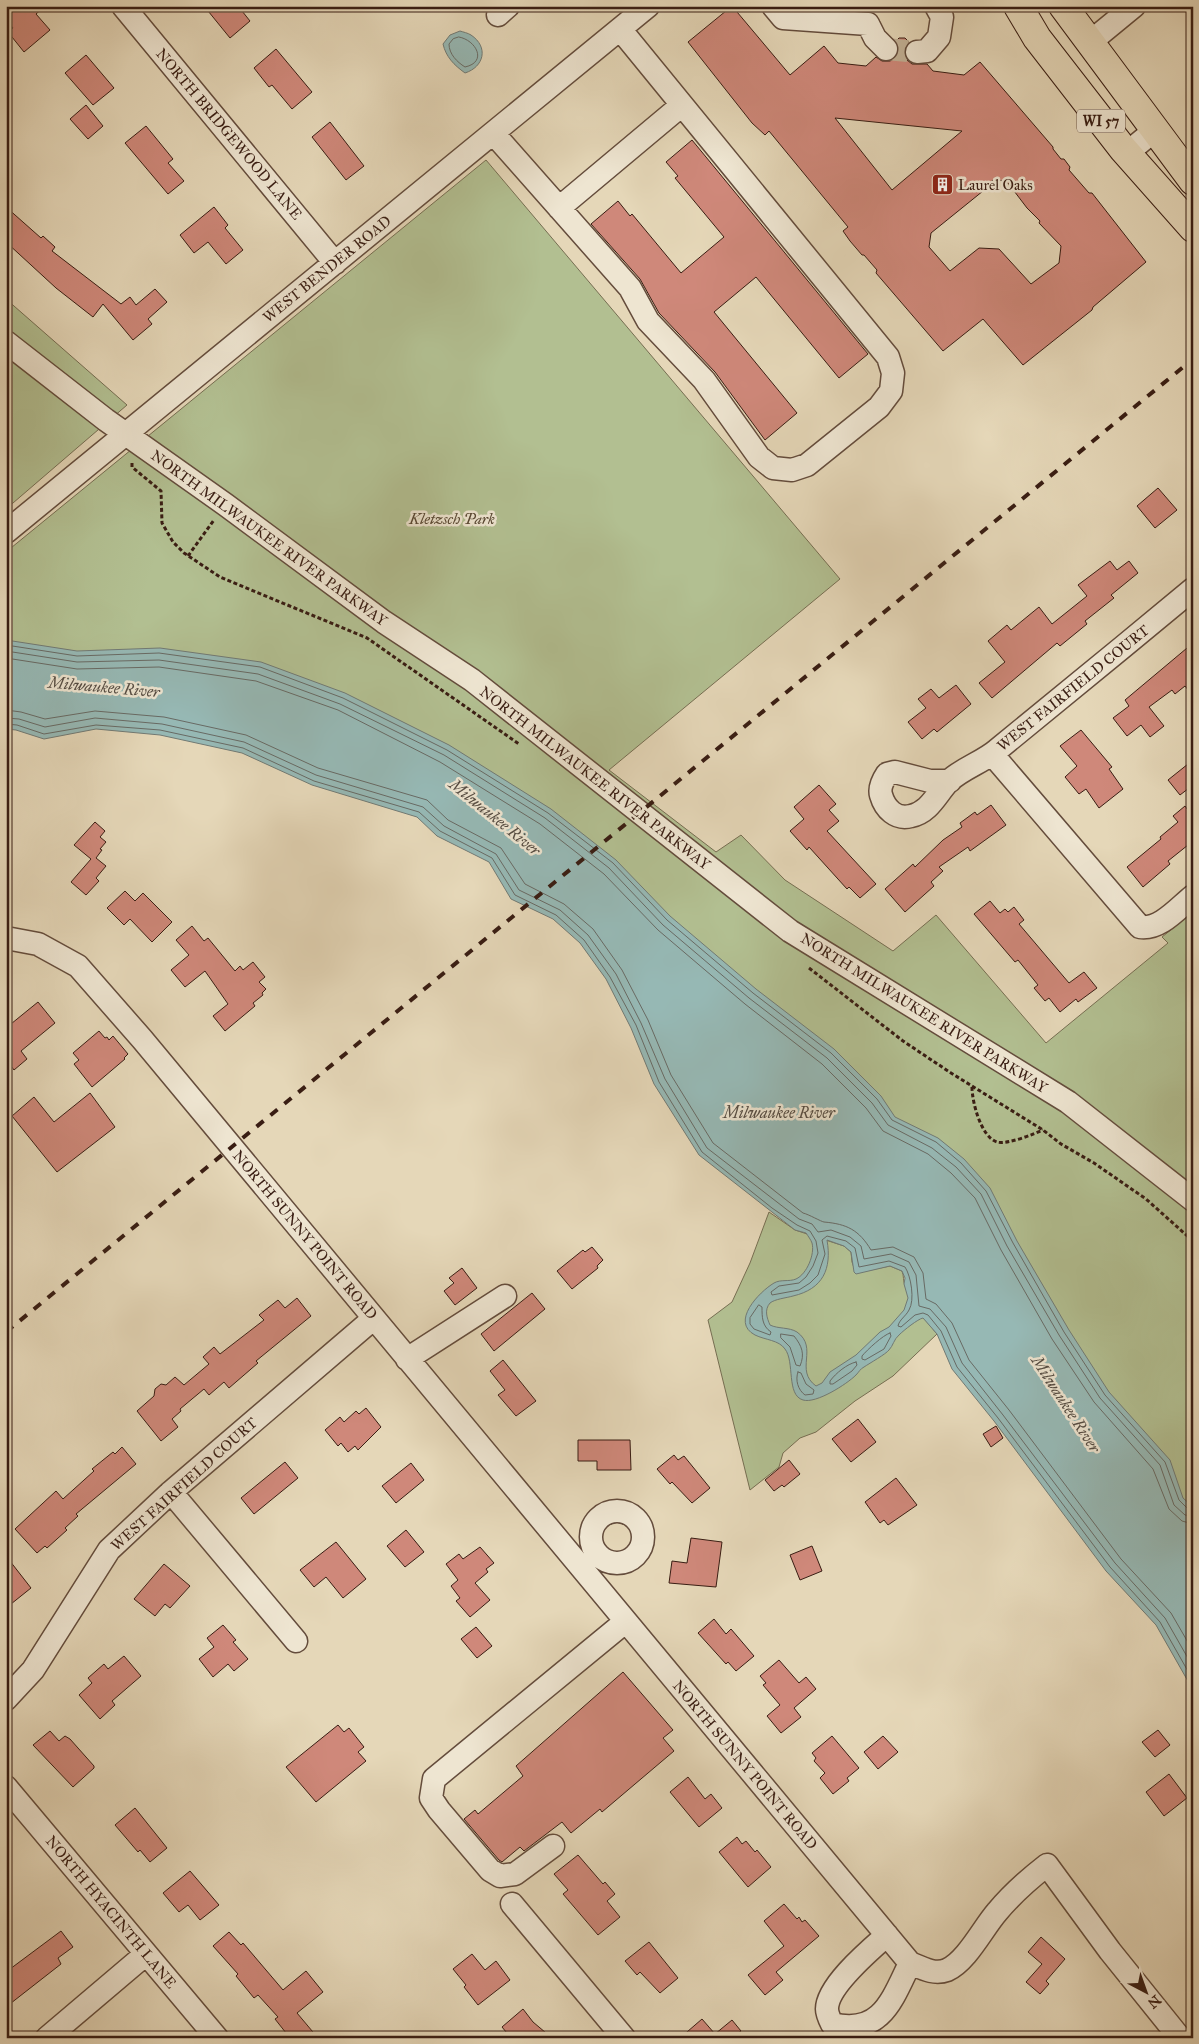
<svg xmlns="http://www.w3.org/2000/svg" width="1199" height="2044" font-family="'IM FELL Great Primer',serif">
  <rect width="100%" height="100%" fill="#e5d7b8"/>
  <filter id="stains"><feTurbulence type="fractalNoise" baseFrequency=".004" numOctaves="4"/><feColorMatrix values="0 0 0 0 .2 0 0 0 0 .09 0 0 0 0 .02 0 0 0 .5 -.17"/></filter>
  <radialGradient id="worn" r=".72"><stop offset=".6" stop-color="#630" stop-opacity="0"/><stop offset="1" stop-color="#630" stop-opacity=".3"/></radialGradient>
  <path fill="#b2bf91" stroke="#766e52" d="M486,160L840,579L609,770L716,852L741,835L785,880L893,951L936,915L1046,1043L1168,943L1162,937L1193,912V1588L510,832L6,643V552Z
    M6,299L127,405L6,509Z
    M769,1212L795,1230L844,1246L851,1252L852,1262L856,1273L890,1266L902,1271C904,1276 903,1281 905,1286C911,1305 925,1319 937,1334L893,1376L855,1401L816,1432L800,1438L783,1453L779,1467L750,1490L708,1320L732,1302L750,1263Z"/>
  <path fill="#96b8b4" stroke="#717a74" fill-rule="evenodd" d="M460,31C463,32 468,33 471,35C489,47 484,67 465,73C454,65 446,57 443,44L450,35Z
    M6,640L77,651L160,648L261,662L345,693L449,745L551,809L616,860L670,916L756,989L834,1049L881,1096L895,1117L938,1138L964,1159L990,1188L1017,1241L1069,1330L1109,1392L1170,1460L1183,1498L1193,1507V1690L1156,1625L1106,1571L994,1421L952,1369L937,1334L923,1318C918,1319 904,1330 899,1335C894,1339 893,1346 889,1350C886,1354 870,1363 864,1367C860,1369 859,1372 856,1375C847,1384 816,1404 803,1400C786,1395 795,1362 785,1349C779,1340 765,1340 755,1335C730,1322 759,1292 774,1283C781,1279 789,1282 796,1279C807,1274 815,1254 812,1243C811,1240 808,1236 806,1233L795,1230L699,1155L654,1084L631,1028L606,979L580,943L553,919L511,899L489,862L437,836L417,817L312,785L242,753L160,735L96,729L44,739L16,730L6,729ZM827,1240L844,1246L851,1252L854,1272L856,1274L890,1266L902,1271L905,1278L904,1284L908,1298L904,1310L889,1327L880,1332L856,1355L830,1372L822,1383L816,1386C794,1370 819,1348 797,1332C789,1327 778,1329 770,1325C767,1318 764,1310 770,1303C775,1299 786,1298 793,1296C823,1289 832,1269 827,1240Z"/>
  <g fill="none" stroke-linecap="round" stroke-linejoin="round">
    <path stroke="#686a64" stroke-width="1" d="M459,37C476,40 488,62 465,67C457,62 449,54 449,44L453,39Z
      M6,645L77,656L159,653L260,667L343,698L447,750L548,813L613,863L667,920L753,993L831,1053L877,1099L892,1120L936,1142L961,1163L986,1191L1013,1243L1064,1332L1105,1395L1165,1462L1179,1500L1188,1509L1193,1510
      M6,651L77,662L159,660L258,674L340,704L444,755L545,818L609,868L663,925L749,998L827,1058L872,1103L888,1125L932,1148L956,1167L981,1194L1007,1246L1059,1335L1100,1398L1160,1465L1174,1505L1185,1515L1193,1516
      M6,658L77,669L159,667L256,681L338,710L440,762L540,824L604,874L658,930L745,1004L822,1064L866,1108L883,1131L928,1154L951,1173L975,1198L1001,1250L1052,1339L1094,1402L1153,1469L1169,1509L1182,1521L1193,1524
      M6,710L21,712L45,719L95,711L164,717L246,735L318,768L427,800L448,820L501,848L525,884L564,904L593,929L622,970L648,1020L671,1075L713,1143L803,1213C808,1214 822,1222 824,1222C847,1224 859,1230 871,1250L893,1247L914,1257L923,1273L926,1299L936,1304L952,1323L969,1360L1009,1410L1121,1559L1171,1613L1193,1651
      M6,718L19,719L45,727L95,718L162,724L244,742L316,775L423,807L444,826L496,854L519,890L560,910L588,935L616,974L641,1023L665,1079L707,1148L799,1219L812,1224L818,1232L831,1230L850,1237L861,1246L864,1259L891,1254L909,1262L916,1275L919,1306L930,1309L946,1327L962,1363L1003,1415L1115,1563L1165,1618L1193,1667
      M6,724L17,725L44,734L96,725L160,730L243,748L314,781L419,812L440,831L492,858L515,895L556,915L584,940L610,977L636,1025L659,1082L702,1152L772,1208L797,1225L810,1231L816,1241L818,1253L813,1266L806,1277L799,1283L779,1286L771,1292L772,1295L799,1290L810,1283L818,1275L825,1254L822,1240L827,1236L846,1241L855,1248L859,1267L889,1261L905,1267C911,1276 915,1300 909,1310C906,1316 899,1320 898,1326L901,1327L915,1315L923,1313L928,1315L941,1331L957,1367L998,1418L1110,1567L1160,1622L1193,1680
      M759,1305L762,1307C762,1317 762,1326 771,1332L770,1335L754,1329L750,1324V1318Z
      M890,1333L891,1336L884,1349L865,1360L862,1359V1356C867,1350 883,1335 890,1333Z
      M781,1334L794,1336C802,1346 805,1354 800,1366L796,1365L790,1347L781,1338Z
      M856,1362L857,1365L852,1371L833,1384H830V1381C836,1373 847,1364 856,1362Z
      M798,1372L801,1373L806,1384L814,1390L813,1394L805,1395C798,1390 795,1380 798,1372Z"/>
  </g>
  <path fill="#cf887a" stroke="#391d13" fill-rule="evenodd" d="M6,6H45L36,14L50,30L24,52L8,32L13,28L6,20Z
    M204,6H238L250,21L230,38Z
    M732,6L790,75L824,46L838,63L866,66L876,57L882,61H890L896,58L898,53L899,46L896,41L899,38H905L909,42L904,53L907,60L912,64H927L933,71L964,75L980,62L1053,147V149L1061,159H1064L1070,167L1069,170L1089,193H1092L1146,262L1093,307L1092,310L1023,365L983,319L943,351L876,273L877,270L864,255H862L850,241L843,231L848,227L769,131L765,135L752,123L688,42ZM835,118L962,131L892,190ZM997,179L1008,183L1027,208L1040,221L1039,223L1061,246L1059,263L1031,284L999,249L979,248L950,271L929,247L931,233L983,191V188L993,180Z
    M276,49L312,92L292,109L272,85L269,87L254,68Z
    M86,55L114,88L93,105L65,73Z
    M86,105L103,126L88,139L70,119Z
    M330,122L364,166L346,180L312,137Z
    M146,126L173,159L168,163L184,181L168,194L125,143Z
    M692,140L868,354L839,378L756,277L714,312L797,413L765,440L715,372L659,313L640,279L591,224L618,201L630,216L632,214L681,273L724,237L675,178L678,176L666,162Z
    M6,207L41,238L43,236L55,247L52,251L121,304L130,297L136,305L155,289L167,302L148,319L152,324L133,340L103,304L93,317L56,288L6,242Z
    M214,207L228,225L225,228L243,250L226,264L208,242L194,253L180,235Z
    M1158,488L1177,510L1155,528L1137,506Z
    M1110,561L1117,570L1129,561L1138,573L1111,595L1114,598L1085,621L1087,624L1060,646L1057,643L992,698L979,683L1005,662L988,641L1007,625L1011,630L1039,607L1052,624L1087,596L1078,585Z
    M1193,643V696L1185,686L1175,694L1172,690L1149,707L1164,726L1150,737L1141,725L1127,736L1113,718L1129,706L1125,700Z
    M956,685L971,704L937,732L934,729L922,739L908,722L926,708L918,699L931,689L939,698Z
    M1081,730L1112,767L1109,769L1123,789L1099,808L1086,789L1079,794L1065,777L1077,766L1060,746Z
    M1193,760V785L1180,795L1168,780Z
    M819,785L836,804L829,810L839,821L827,831L876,884L860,898L849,887L847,889L809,847L807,850L790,831L804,819L794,807Z
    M991,805L1006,825L970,851L968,847L939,867L943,871L931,882L934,886L905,912L885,889L913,864L915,867L943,840L962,827L960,823L975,812L977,815Z
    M1185,806L1190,813L1193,811V841L1168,861L1170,864L1143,887L1127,867L1161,839L1160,837L1178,822L1173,816Z
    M95,822L105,831L100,837L106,842L100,849L102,850L96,858L106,866L96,878L99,881L86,895L71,882L91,859L74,845Z
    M125,891L135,901L143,893L172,922L152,942L130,919L124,925L107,908Z
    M990,901L1000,913L1005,909L1008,912L1014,907L1024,920L1019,924L1069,983L1084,972L1097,988L1078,1002L1076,999L1060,1012L1049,998L1045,1001L1034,988L1038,985L1018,960L1015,962L974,914Z
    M192,926L204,941L208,938L235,971L240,966L243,970L253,962L265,977L259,982L266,989L262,993L263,995L253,1003L255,1006L225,1031L213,1016L228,1004L205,971L185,987L171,970L189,955L176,940Z
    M38,1002L55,1023L21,1051L27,1059L14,1070L8,1062L6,1063V1028Z
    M99,1031L105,1038L107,1037L109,1040L113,1036L128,1054L124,1058L125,1059L92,1087L74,1064L79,1060L73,1053Z
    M90,1093L115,1127L57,1172L12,1116L34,1097L54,1122Z
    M592,1247L603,1260L597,1266L598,1268L572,1289L557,1271L583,1250L585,1252Z
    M462,1268L477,1288L455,1305L444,1291L454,1283L449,1278Z
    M532,1293L545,1309L494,1351L481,1334Z
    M297,1298L311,1316L256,1361L258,1363L229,1388L224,1382L209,1395L204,1389L180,1409L181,1411L172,1419L178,1427L161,1441L137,1411L154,1396L155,1389L161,1384L166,1385L175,1377L184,1385L209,1364L203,1357L214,1347L220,1354L264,1320L259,1315L278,1300L285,1308Z
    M503,1360L536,1401L516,1416L498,1395L505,1390L490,1371Z
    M366,1408L381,1427L358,1450L355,1446L348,1452L341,1443L338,1446L325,1430L340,1417L344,1422L356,1411L359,1414Z
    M858,1419L876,1442L851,1462L832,1439Z
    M996,1426L1003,1438L991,1447L983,1434Z
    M578,1440H630L631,1470H597V1461H578Z
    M122,1447L136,1464L76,1514L78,1516L65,1528L67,1530L47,1548L45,1546L37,1553L15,1529L56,1491L63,1499L94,1471L92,1469L113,1452L115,1454Z
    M674,1455L678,1460L684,1456L710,1488L692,1503L672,1482L670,1484L657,1469Z
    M789,1460L800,1474L784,1487L782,1485L774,1491L765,1480Z
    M285,1462L298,1478L254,1514L241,1498Z
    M411,1463L424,1480L396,1503L382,1486Z
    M896,1478L917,1505L888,1525L884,1520L880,1523L865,1502Z
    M406,1530L424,1552L405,1567L387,1546Z
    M691,1538L722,1542L716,1587L669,1583L672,1561L687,1563Z
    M336,1542L366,1579L343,1598L326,1577L314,1587L300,1570Z
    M812,1546L822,1571L800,1580L790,1555Z
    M480,1547L494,1563L486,1569L488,1572L475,1583L490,1600L470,1617L456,1601L460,1598L451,1586L458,1580L446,1564L459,1554L463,1559Z
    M6,1556L31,1588L6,1608Z
    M164,1564L190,1586L170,1608L165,1604L155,1616L134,1599Z
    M714,1619L726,1634L731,1629L754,1656L736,1671L728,1662L726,1664L698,1633Z
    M223,1625L236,1640L233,1642L248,1659L234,1671L228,1664L213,1677L199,1659L214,1647L207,1638Z
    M476,1627L492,1646L477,1658L461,1639Z
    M124,1656L141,1676L112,1701L115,1705L100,1719L79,1695L92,1683L88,1678L104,1664L108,1669Z
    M779,1660L799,1683L806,1677L816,1689L794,1708L801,1717L781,1733L767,1716L780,1705L763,1685L766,1683L760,1676Z
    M623,1672L673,1730L663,1738L674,1751L602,1812L600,1809L571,1833L562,1822L524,1851L520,1847L502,1862L499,1860L464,1819L475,1810L478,1814L523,1776L516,1766Z
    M338,1725L344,1732L349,1728L364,1747L358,1752L366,1761L316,1802L286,1767Z
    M1158,1730L1170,1745L1155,1757L1142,1742Z
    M50,1731L59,1741L65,1736L70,1739L94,1766V1768L73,1787L33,1745Z
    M832,1736L859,1768L847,1778L849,1781L833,1794L820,1778L825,1773L814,1761L816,1758L812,1753Z
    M883,1736L898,1752L878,1769L864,1752Z
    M1169,1774L1187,1798L1164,1816L1146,1792Z
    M688,1777L705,1799L711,1794L722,1808L699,1827L670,1792Z
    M135,1808L167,1848L150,1862L140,1850L138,1852L115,1825Z
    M737,1837L742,1844L746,1841L755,1852L757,1850L771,1867L748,1887L719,1852Z
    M578,1855L603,1884L605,1882L615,1894L607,1901L620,1917L598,1935L563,1894L568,1890L554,1874Z
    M190,1871L219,1905L200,1920L188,1905L179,1912L163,1893Z
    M784,1904L797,1919L799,1917L802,1922L805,1920L819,1936L776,1972L783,1980L765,1995L748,1975L784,1946L764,1921Z
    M61,1931L73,1947L58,1958L61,1964L6,2007V1972Z
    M229,1932L241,1945L243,1943L283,1990L306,1971L323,1992L297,2013L318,2038H290L275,2019L278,2017L258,1995L254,1998L236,1976L238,1974L213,1946Z
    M1041,1937L1065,1959L1046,1981L1049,1984L1040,1994L1026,1982L1042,1964L1028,1952Z
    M649,1942L678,1978L660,1993L640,1972L637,1975L625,1961Z
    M472,1954L485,1970L496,1961L510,1980L478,2005L464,1987L466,1985L453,1969Z
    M523,2009L533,2022L552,2038H511L502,2027Z
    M702,2019L715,2034L732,2020L741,2031L732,2038H680Z"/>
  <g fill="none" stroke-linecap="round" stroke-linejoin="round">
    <path stroke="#c3b297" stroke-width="22" stroke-dasharray="22 11" stroke-linecap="butt" d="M886,49L917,52"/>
    <defs>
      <path id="minor" d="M123,6L335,263
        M773,6L783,18L868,24
        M498,15L508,6
        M868,24L875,38L886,49
        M1089,43L1134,6
        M917,52L927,51L939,37L942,17L936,6
        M493,133L630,288L648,321L704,380L759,457L773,468L792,470L807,465L879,407L891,391L893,373L888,357L620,29
        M1127,153L1155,130
        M559,208L682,105
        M6,342L106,420L226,505L384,622L472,680L790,931L1068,1102L1193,1200
        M6,532L648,6
        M992,754L1140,927C1160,930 1178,908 1193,896
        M950,781H930L895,772L887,774C883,780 879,788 881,795C885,809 896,820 911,816C930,812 937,793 949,781C963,768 983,762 997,750C1062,697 1128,643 1193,589
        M6,938L38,944L78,966L142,1039L910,1963C922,1968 934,1975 947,1970C967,1961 983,1928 997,1912C1012,1894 1029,1879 1047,1865L1110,1951L1180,2038
        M407,1359L505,1296
        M171,1492L296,1641
        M591 1537a26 26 0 1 1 52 0a26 26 0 1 1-52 0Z
        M6,1699L33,1670L109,1550L171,1492L373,1319
        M6,1787L217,2038
        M553,1846L515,1874L500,1876L490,1870L439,1810L431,1798L434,1779L625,1622
        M512,1904L624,2038
        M887,1935C870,1950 827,1986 827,2009C827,2013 830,2020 832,2024C881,2036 892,2000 910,1963
        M47,2038L146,1954"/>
      <path id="major" d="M1018,6L1037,38L1123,149L1193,228
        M1063,6L1193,181"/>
    </defs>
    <use href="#minor" stroke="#644c3c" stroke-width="25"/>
    <use href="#major" stroke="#391d13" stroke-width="30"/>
    <path stroke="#391d13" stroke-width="3" stroke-dasharray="4 2.5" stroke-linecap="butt" d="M132,463V467L161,491L162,523L173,542L184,553L220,577L367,638L519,744
      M188,556L214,520
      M809,968L903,1041L951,1073L1043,1130L1061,1144L1094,1163L1146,1199L1193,1241
      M972,1087C972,1102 981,1137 997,1142C1007,1145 1034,1134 1043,1130"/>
    <use href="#minor" stroke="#eee5d1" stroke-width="22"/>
    <use href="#major" stroke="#e5d7b8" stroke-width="28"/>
    <path stroke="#391d13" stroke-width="4" stroke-dasharray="9 9" stroke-linecap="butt" d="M6,1332L1193,359"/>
  </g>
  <defs>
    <symbol id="building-square" viewBox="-11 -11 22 22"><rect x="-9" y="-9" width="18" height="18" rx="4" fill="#8f2418" stroke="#eee5d1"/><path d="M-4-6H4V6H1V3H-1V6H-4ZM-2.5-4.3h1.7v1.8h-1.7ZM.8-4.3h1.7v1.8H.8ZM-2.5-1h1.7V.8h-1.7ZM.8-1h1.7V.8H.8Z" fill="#fff"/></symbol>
  </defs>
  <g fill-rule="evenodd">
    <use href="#building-square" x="930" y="172" width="25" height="25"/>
  </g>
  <g text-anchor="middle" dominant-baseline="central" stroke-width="5" stroke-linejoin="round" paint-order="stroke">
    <rect fill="#eee5d1" stroke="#6f594c" stroke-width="1" x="1077" y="109.5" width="48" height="23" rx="4"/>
    <g font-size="14" font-weight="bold" fill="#391d13">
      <text x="1101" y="121">WI 57</text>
    </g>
    <g font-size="15" fill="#391d13" stroke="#eee5d1">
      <text transform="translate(229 134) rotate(50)">NORTH BRIDGEWOOD LANE</text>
      <text transform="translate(327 269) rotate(-39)">WEST BENDER ROAD</text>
      <text transform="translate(269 538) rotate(36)">NORTH MILWAUKEE RIVER PARKWAY</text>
      <text transform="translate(1073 688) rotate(-39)">WEST FAIRFIELD COURT</text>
      <text transform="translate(595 778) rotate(38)">NORTH MILWAUKEE RIVER PARKWAY</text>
      <text transform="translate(924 1013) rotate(32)">NORTH MILWAUKEE RIVER PARKWAY</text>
      <text transform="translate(305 1235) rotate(50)">NORTH SUNNY POINT ROAD</text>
      <text transform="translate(184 1484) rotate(-42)">WEST FAIRFIELD COURT</text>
      <text transform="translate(745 1765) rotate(50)">NORTH SUNNY POINT ROAD</text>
      <text transform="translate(111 1912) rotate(50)">NORTH HYACINTH LANE</text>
    </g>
    <g font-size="15" fill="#391d13" stroke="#eee5d1" text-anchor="start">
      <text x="958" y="185">Laurel Oaks</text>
    </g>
    <g font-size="15" font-style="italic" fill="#574632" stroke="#eee5d1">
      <text x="452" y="519">Kletzsch Park</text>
    </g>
    <g font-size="16" font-style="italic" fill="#554c43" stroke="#eee5d1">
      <text transform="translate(104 687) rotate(5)">Milwaukee River</text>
      <text transform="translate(495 817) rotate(39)">Milwaukee River</text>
      <text x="779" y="1112">Milwaukee River</text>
      <text transform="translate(1066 1404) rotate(57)">Milwaukee River</text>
    </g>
  </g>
  <rect width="1199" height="2044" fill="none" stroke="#e5d7b8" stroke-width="25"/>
  <rect x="8" y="8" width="1184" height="2029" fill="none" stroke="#391d13" stroke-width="2.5"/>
  <rect x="12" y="12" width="1174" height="2019" fill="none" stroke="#391d13"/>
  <g transform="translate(1146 1992) rotate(139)" stroke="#eee5d1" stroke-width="4" paint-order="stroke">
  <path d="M0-4L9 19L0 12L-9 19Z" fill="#391d13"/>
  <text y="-8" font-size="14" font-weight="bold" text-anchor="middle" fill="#391d13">N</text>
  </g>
  <rect width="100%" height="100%" filter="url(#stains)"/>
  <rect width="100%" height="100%" fill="url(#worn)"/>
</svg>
